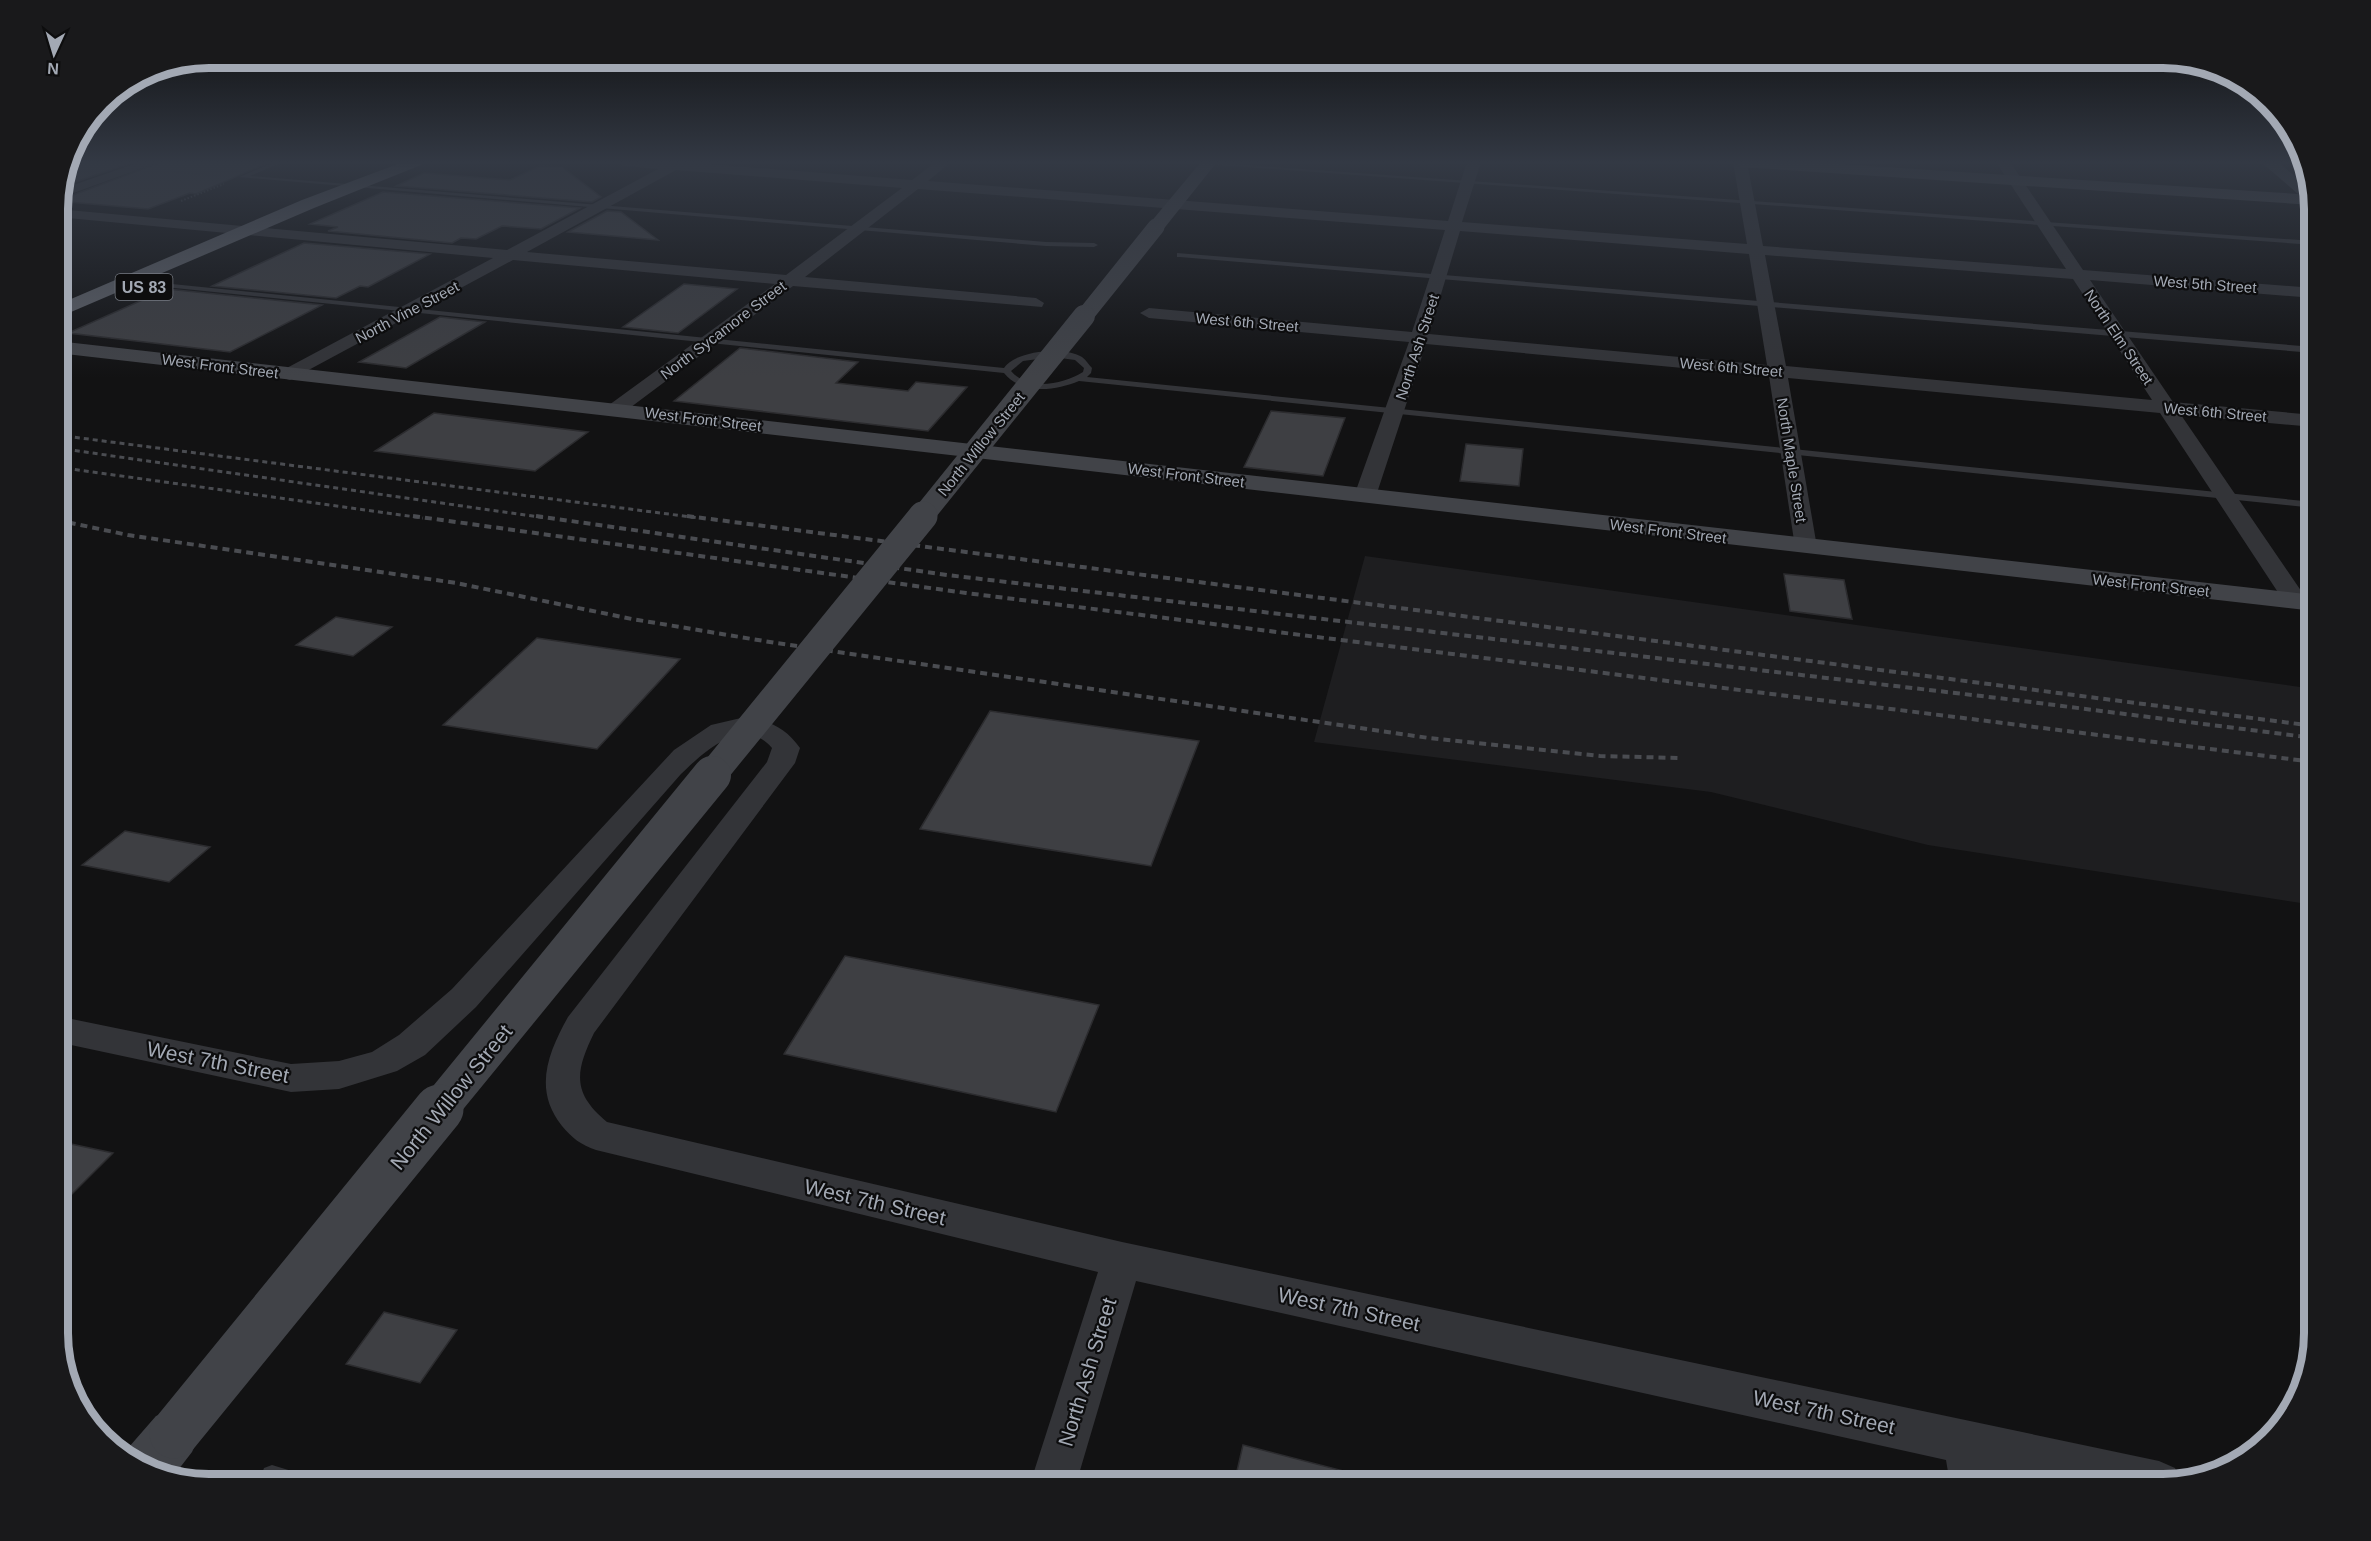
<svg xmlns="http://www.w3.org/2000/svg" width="2371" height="1541" font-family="Arial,sans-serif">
  <rect width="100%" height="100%" fill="#121213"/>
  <path fill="#1e1e20" d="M1365,556L2314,689V905L1928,845L1711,792L1314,742Z"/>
  <path fill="#3e3f43" stroke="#2c2c2f" stroke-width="1.5" d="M66,162H134L60,187Z
    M161,162H270L196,194L190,193L148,209L57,201Z
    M540,166L562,167L601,197L592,202L396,186L424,173L510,180Z
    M383,192L580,208L541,229L502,226L476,239L461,238L452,243L328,231L338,227L310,224Z
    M607,211L621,212L658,240L568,232Z
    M304,243L430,254L368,287L360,286L336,298L212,286Z
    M684,284L737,289L678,333L623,327Z
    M167,289L322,305L230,352L68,333Z
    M440,317L485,322L406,368L359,362Z
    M740,348L858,362L836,383L908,391L916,382L967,387L928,431L674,401Z
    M1271,411L1345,418L1323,476L1244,467Z
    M434,413L588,432L535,471L375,451Z
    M1466,444L1523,449L1519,486L1460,481Z
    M1784,574L1844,580L1852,619L1790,611Z
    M336,617L392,627L353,656L296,645Z
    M537,638L680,659L597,749L443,725Z
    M990,711L1199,741L1151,866L920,829Z
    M125,831L210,847L169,882L82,865Z
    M845,956L1099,1005L1056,1112L784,1054Z
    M57,1141L113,1153L57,1209Z
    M384,1312L457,1330L420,1383L346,1364Z
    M1243,1445L1355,1474L1354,1484H1234Z"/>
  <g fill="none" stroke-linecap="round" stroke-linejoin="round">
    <path stroke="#393b3f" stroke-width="2" stroke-dasharray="1.5 2" stroke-linecap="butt" d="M66,163H77
      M174,172L223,176
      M181,201L224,184"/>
    <path fill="#333438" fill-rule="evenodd" d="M275,162H283L250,176L1046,242L1094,243L1098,245L1094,247L1046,246L239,177Z
      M1177,162H1204L2314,241V245Z
      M2293,162H2302V164Z
      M1177,253L2314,347V353L1180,257H1177Z
      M57,260H64L65,262L57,266Z
      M162,283L1004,368C1015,350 1066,346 1082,357C1086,360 1089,365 1092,368L1091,373L1087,377L2314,502V508L1079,381C1055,391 1022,395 1004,373L165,287H162ZM1053,357L1075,360L1084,368L1083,372C1063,384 1029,392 1011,371L1023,361Z
      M272,1465L308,1476L311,1484H264L261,1476L264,1468Z"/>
    <path fill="#333438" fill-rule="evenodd" d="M140,162H159L57,199L59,190Z
      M618,162H682L912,180L936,162H951L928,181L1448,221L1467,162H1481L1462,222L1747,244L1733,162H1747L1763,246L2066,269L1996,162H2010L2083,270L2314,288V298L2090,280L2173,402L2314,415V427L2181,415L2308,601L2305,606L2296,608L2287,606L2160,413L1788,378L1817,547L1814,552H1798L1795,547L1769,376L1426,344L1376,496L1373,501H1357L1354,496L1409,342L1149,318L1140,313L1149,308L1412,332L1445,230L918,189L805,277L1036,298L1044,303L1042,307L793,286L623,413H609L606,409L609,405L775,284L513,260L290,380L283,378L281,374L283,370L493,258L57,217V209L507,250L658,169L625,166ZM676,170L902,188L786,275L527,252ZM1460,231L1749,254L1767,365L1429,334ZM1765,255L2073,279L2152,400L1786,366Z
      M741,718C767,719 785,727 800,748L795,763L594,1033C575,1072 572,1093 607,1122L1122,1242L2159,1461L2175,1468L2180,1479L2163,1484H2054L1993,1471L1996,1484H1950L1946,1460L1136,1281L1076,1484H1030L1098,1272L596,1150C581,1145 572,1138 562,1126C533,1090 548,1053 568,1017L767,762L772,748C743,714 704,752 681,774L476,1007L425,1055L397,1071L339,1089L291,1092L57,1042V1016L291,1064L339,1061L372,1052L399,1035L452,989L674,750L711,725Z"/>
    <path fill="#414348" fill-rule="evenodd" d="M1201,162H1217L1162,231H1150L1147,227L1150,223Z
      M1733,162H1808L2298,194L2261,162H2278L2308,187L2313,205L1741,167Z
      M57,341L2314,595V611L57,353Z
      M174,1409L192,1416L200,1434L192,1452L175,1474L124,1459L129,1447L156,1416Z"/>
    <path fill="#5f6269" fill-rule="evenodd" d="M403,162H424L421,165L314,208L57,318V305L302,200Z"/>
    <path stroke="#4a4c51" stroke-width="3" stroke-dasharray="5 4" stroke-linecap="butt" d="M57,435L699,518
      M57,448L546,518
      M57,467L423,518"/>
    <path stroke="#4a4c51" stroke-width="4" stroke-dasharray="7 5" stroke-linecap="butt" d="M413,516L966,593L2314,762
      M536,516L947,575L2015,700L2314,738
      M687,516L2314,726
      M57,520L128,535L456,583L632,619L776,643L1429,738L1600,756L1680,758"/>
    <path stroke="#414348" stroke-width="17" d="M1083,318L1156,227"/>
    <path stroke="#414348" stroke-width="22" d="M921,518L1084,316"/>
    <path stroke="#414348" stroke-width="29" d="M711,776L923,516"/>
    <path stroke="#414348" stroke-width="38" d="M438,1110L712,775"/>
    <path stroke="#414348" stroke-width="49" d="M174,1434L439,1109"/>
  </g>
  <linearGradient id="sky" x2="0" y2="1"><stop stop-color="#0a0a0a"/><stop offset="0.43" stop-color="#333944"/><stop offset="1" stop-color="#333944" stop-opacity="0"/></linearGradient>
  <rect width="2371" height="378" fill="url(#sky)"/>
  <g text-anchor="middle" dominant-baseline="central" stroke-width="4.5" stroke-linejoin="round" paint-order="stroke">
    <g font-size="15" fill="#a3a9b4" stroke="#0d0d0e">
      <text transform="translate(2205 284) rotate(4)">West 5th Street</text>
      <text transform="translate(407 312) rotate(-28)">North Vine Street</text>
      <text transform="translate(1247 322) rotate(5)">West 6th Street</text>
      <text transform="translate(723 330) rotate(-37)">North Sycamore Street</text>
      <text transform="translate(2119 337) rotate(56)">North Elm Street</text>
      <text transform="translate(1417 347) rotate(-72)">North Ash Street</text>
      <text transform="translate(220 366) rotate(7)">West Front Street</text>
      <text transform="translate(1731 367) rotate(5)">West 6th Street</text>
      <text transform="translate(2215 412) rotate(5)">West 6th Street</text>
      <text transform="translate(703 419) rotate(7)">West Front Street</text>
      <text transform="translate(981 444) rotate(-51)">North Willow Street</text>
      <text transform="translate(1792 460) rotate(81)">North Maple Street</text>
      <text transform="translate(1186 475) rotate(7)">West Front Street</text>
      <text transform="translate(1668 531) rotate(7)">West Front Street</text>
      <text transform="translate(2151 585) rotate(6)">West Front Street</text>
    </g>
    <rect fill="#0d0d0e" stroke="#767a82" stroke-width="1.5" x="115.5" y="274" width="57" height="26" rx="4.5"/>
    <g font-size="16" font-weight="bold" fill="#a3a9b4">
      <text x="144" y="287">US 83</text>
    </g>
    <g font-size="21" fill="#a3a9b4" stroke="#0d0d0e">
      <text transform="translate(218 1062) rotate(11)">West 7th Street</text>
      <text transform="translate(451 1097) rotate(-51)">North Willow Street</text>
      <text transform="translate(875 1202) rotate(13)">West 7th Street</text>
      <text transform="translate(1349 1309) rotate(12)">West 7th Street</text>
      <text transform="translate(1087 1372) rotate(-73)">North Ash Street</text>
      <text transform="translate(1824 1412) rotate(12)">West 7th Street</text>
    </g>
  </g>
  <path d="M0 0H2371V1541H0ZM209 68H2163A141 141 0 0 1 2304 209V1333A141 141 0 0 1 2163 1474H209A141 141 0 0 1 68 1333V209A141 141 0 0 1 209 68Z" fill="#19191b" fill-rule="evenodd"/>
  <path fill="none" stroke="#a3a9b4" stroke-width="8" d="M209 68H2163A141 141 0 0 1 2304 209V1333A141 141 0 0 1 2163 1474H209A141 141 0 0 1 68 1333V209A141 141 0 0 1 209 68Z"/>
  <g transform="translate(54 54) rotate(184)" stroke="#0d0d0e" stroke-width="4.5" paint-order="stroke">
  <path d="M0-4.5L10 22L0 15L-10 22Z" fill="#a3a9b4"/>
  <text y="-9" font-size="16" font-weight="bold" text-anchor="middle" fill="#a3a9b4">N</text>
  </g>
</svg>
